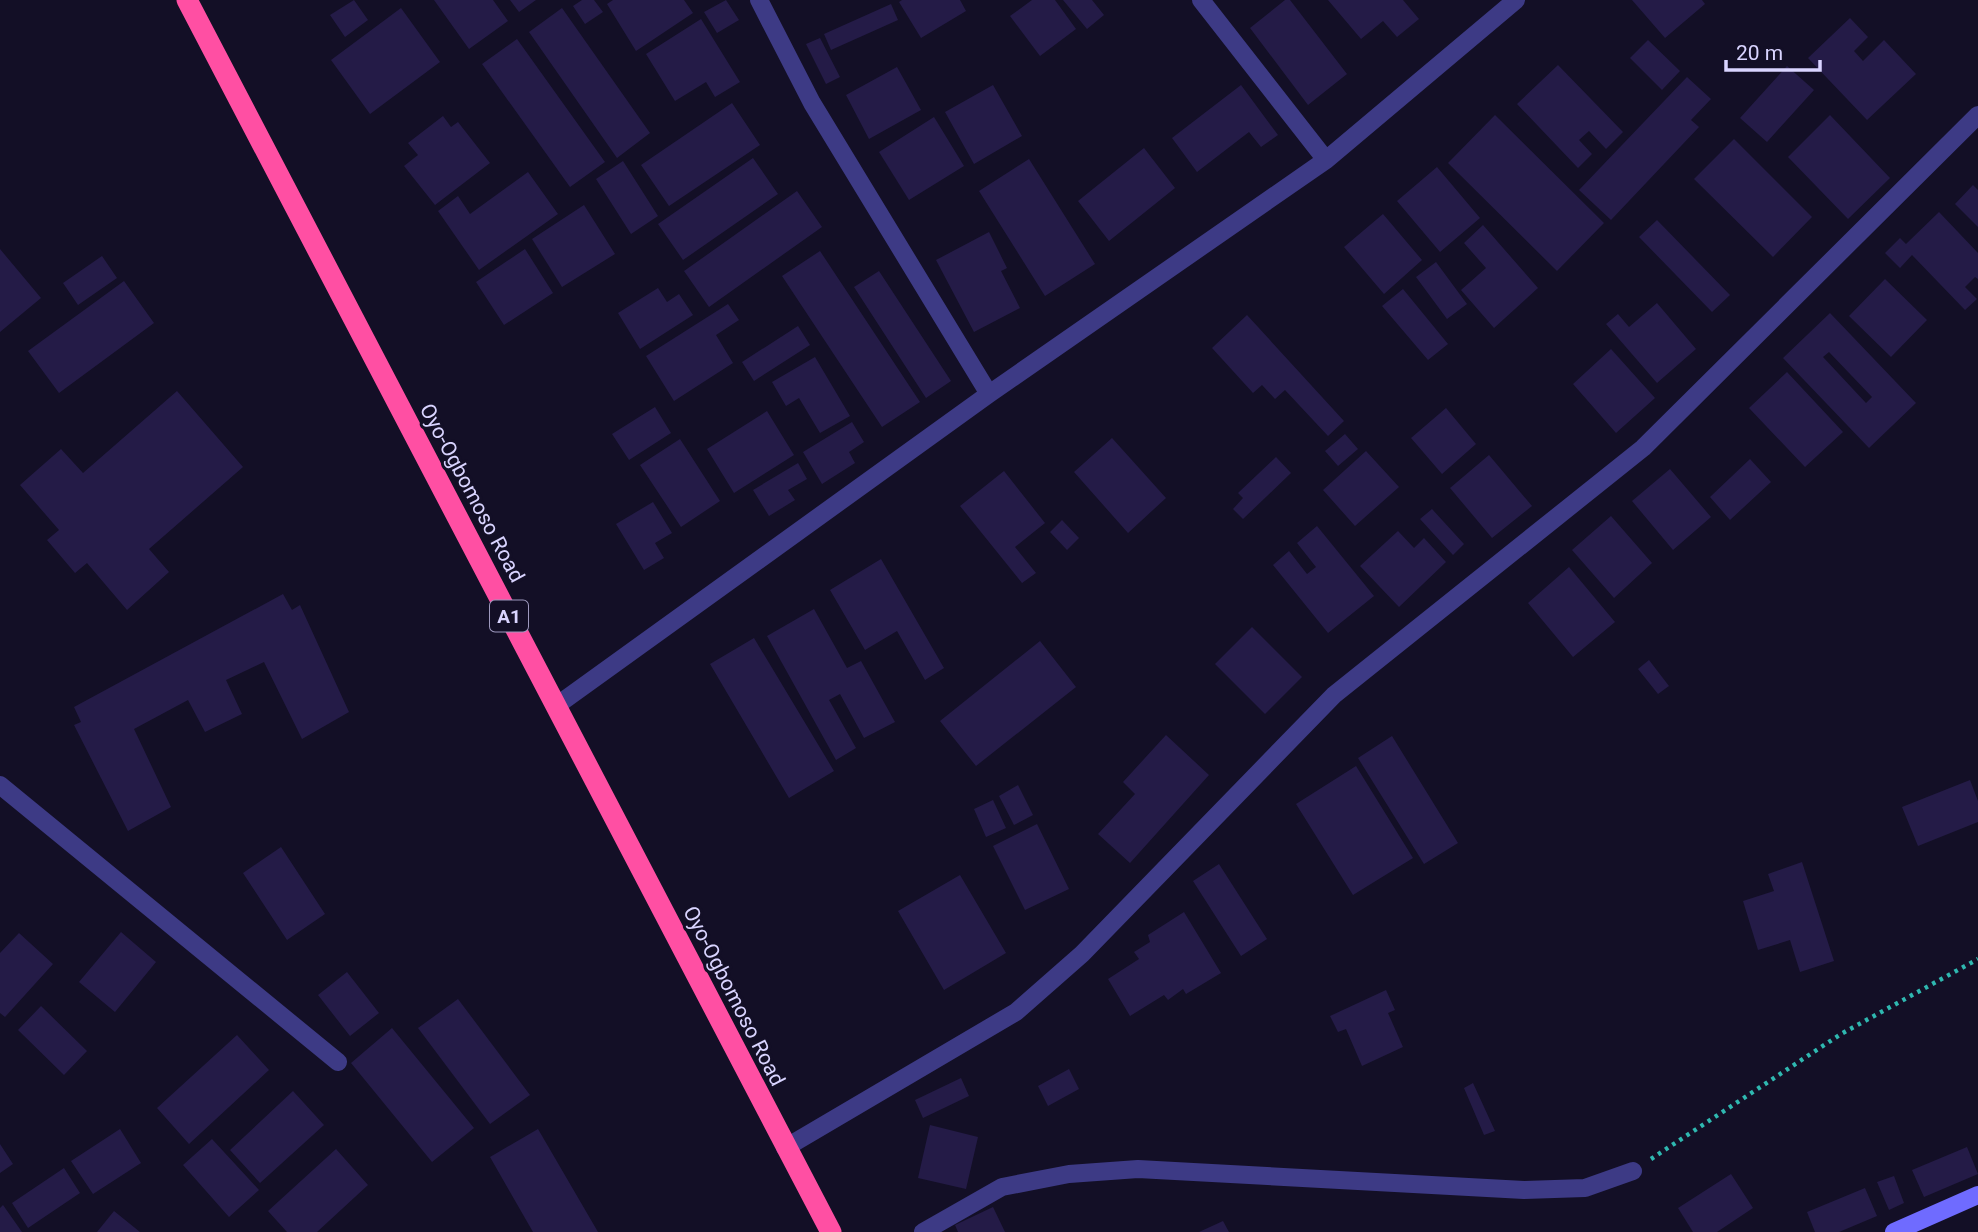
<svg xmlns="http://www.w3.org/2000/svg" width="1978" height="1232" font-family="Roboto,sans-serif">
  <rect width="100%" height="100%" fill="#130f26"/>
  <path fill="#241b47" fill-rule="evenodd" d="M354,0L368,20L345,37L330,15Z
    M434,0H493L508,21L469,49Z
    M510,0H536L519,12Z
    M582,0H594L603,12L585,24L573,6Z
    M613,0H684L693,13L636,51L607,4Z
    M726,0L739,20L717,33L704,12Z
    M902,0H960L966,11L921,38L899,2Z
    M1032,0H1055L1076,29L1040,56L1010,16Z
    M1063,0H1092L1104,15L1087,29Z
    M1285,0H1290L1347,74L1308,105L1250,28Z
    M1328,0H1403L1419,19L1397,37L1383,21L1361,39Z
    M1632,0H1702L1705,4L1665,38Z
    M891,4L898,20L831,50L824,34Z
    M401,8L440,62L370,114L331,60Z
    M562,8L650,133L617,158L529,32Z
    M1850,18L1868,37L1854,51L1863,61L1884,40L1916,74L1867,120L1808,58Z
    M701,19L740,82L715,97L706,82L675,101L646,54Z
    M820,38L840,77L826,84L806,44Z
    M517,39L605,162L570,187L482,64Z
    M1648,40L1680,71L1662,90L1630,58Z
    M1558,65L1623,132L1606,149L1589,131L1579,140L1592,154L1578,168L1517,104Z
    M1787,66L1814,90L1767,142L1740,118Z
    M897,67L921,110L869,139L846,95Z
    M1687,77L1711,99L1691,120L1699,127L1611,220L1579,190Z
    M993,85L1022,136L974,164L945,112Z
    M1241,85L1278,135L1261,147L1249,132L1197,172L1172,138Z
    M732,103L760,145L669,206L641,165Z
    M1495,115L1604,223L1557,271L1448,163Z
    M1830,115L1890,178L1848,219L1788,157Z
    M443,116L451,127L458,122L490,163L435,205L404,166L418,155L408,143Z
    M934,117L964,166L909,200L879,152Z
    M1734,139L1812,217L1773,257L1694,179Z
    M1144,148L1175,188L1109,241L1078,201Z
    M753,158L778,194L683,260L658,224Z
    M1029,159L1095,264L1045,296L979,191Z
    M623,161L658,216L631,234L596,179Z
    M1437,167L1480,218L1440,252L1397,201Z
    M528,172L558,214L479,270L438,211L458,196L470,214Z
    M1973,185L1978,190V227L1955,204Z
    M797,191L822,227L709,307L684,271Z
    M584,205L615,254L562,287L532,239Z
    M1939,212L1978,253V279L1975,277L1965,287L1977,299L1965,310L1912,255L1900,268L1885,253L1900,238L1906,244Z
    M1383,214L1422,260L1384,294L1344,247Z
    M1657,220L1730,295L1712,312L1639,237Z
    M1483,225L1538,288L1494,328L1461,290L1486,268L1464,243Z
    M989,232L1007,268L1001,271L1020,308L974,332L936,260Z
    M0,249L41,298L0,332Z
    M525,249L553,293L504,325L476,282Z
    M820,251L920,402L882,427L782,276Z
    M102,256L117,278L78,305L63,283Z
    M1436,262L1467,304L1447,319L1416,277Z
    M879,271L951,381L926,398L854,287Z
    M1885,279L1927,320L1891,357L1849,316Z
    M124,281L154,323L59,393L28,351Z
    M658,288L667,302L679,294L693,315L640,349L618,313Z
    M1403,289L1448,344L1428,360L1382,306Z
    M1657,303L1696,349L1657,383L1606,324L1618,314L1629,327Z
    M728,304L739,320L716,335L733,363L674,401L646,356Z
    M1830,313L1916,403L1869,448L1783,358ZM1829,352L1872,397L1866,403L1823,357Z
    M1247,315L1344,421L1328,436L1285,390L1275,399L1262,385L1253,393L1212,348Z
    M798,326L810,345L754,381L742,362Z
    M1611,349L1655,398L1616,433L1573,384Z
    M815,357L850,416L820,433L799,398L786,406L772,382Z
    M1787,372L1843,432L1805,467L1749,408Z
    M177,391L243,467L149,549L169,572L127,610L87,563L75,573L47,540L59,530L20,485L61,449L83,473Z
    M655,407L671,433L629,460L612,434Z
    M1446,408L1476,444L1442,474L1411,438Z
    M767,411L794,455L734,493L707,449Z
    M852,422L864,442L849,452L855,463L822,484L803,452Z
    M1345,434L1358,449L1338,466L1325,451Z
    M1112,438L1166,498L1128,533L1074,472Z
    M680,439L720,501L681,527L640,465Z
    M1366,451L1399,487L1355,526L1323,490Z
    M1489,455L1532,506L1492,538L1450,488Z
    M1276,457L1291,473L1243,519L1233,509L1243,498L1238,493Z
    M1750,459L1771,482L1730,520L1710,497Z
    M798,463L807,479L788,490L795,500L769,516L753,490Z
    M1670,469L1711,517L1673,550L1632,501Z
    M1004,471L1045,523L1015,547L1036,573L1022,583L960,506Z
    M653,502L672,533L655,543L664,558L644,570L616,524Z
    M1432,509L1464,544L1453,555L1420,519Z
    M1611,516L1652,563L1614,598L1572,550Z
    M1062,520L1079,538L1067,550L1050,532Z
    M1317,526L1374,596L1328,633L1273,565L1289,551L1307,574L1316,567L1297,543Z
    M1398,531L1414,548L1424,538L1446,562L1399,607L1360,566Z
    M881,559L944,668L925,680L897,631L865,650L830,590Z
    M1569,567L1615,622L1573,657L1528,603Z
    M283,594L292,610L300,605L349,712L302,739L264,662L226,680L242,714L205,732L188,700L134,729L171,807L128,831L74,725L81,722L74,707Z
    M814,609L847,668L861,661L895,722L864,738L840,694L829,700L856,748L836,760L767,636Z
    M1252,627L1302,677L1265,714L1215,664Z
    M754,638L834,771L789,798L710,664Z
    M1040,641L1076,687L976,766L940,721Z
    M1649,660L1669,686L1658,694L1638,669Z
    M1166,735L1209,775L1130,863L1098,834L1135,794L1123,782Z
    M1392,736L1458,843L1424,864L1358,758Z
    M1356,766L1413,858L1353,895L1296,804Z
    M1970,780L1978,801V822L1918,846L1902,807Z
    M1018,785L1033,815L1014,825L999,796Z
    M993,800L1006,828L986,837L974,809Z
    M1037,824L1069,889L1025,910L993,846Z
    M281,847L325,914L287,940L243,873Z
    M1802,862L1834,961L1800,972L1790,940L1758,950L1743,901L1774,891L1768,874Z
    M1219,864L1267,939L1241,956L1193,881Z
    M960,875L1006,953L944,990L898,911Z
    M1184,912L1221,973L1186,994L1183,989L1168,1000L1164,995L1130,1016L1108,979L1139,959L1134,952L1150,942L1148,935Z
    M121,932L156,962L115,1012L79,982Z
    M19,933L53,964L5,1017L0,1013V953Z
    M347,972L379,1013L350,1036L318,995Z
    M1386,990L1395,1010L1388,1013L1403,1047L1362,1066L1346,1029L1338,1032L1330,1016Z
    M458,999L530,1095L490,1124L418,1028Z
    M41,1006L87,1051L64,1075L18,1030Z
    M392,1028L474,1128L432,1162L351,1063Z
    M237,1035L269,1070L189,1144L157,1108Z
    M1069,1069L1079,1089L1048,1106L1038,1086Z
    M961,1078L969,1096L923,1118L915,1100Z
    M1473,1083L1495,1131L1484,1135L1464,1088Z
    M293,1091L324,1125L260,1183L230,1150Z
    M930,1125L978,1137L966,1189L918,1178Z
    M120,1129L141,1163L93,1194L71,1161Z
    M538,1129L598,1232H533L490,1157Z
    M212,1139L259,1190L229,1217L183,1165Z
    M0,1144L13,1164L0,1173Z
    M1967,1147L1978,1174L1924,1197L1912,1170Z
    M336,1149L368,1185L317,1232H287L268,1211Z
    M64,1168L80,1193L28,1228L12,1203Z
    M1731,1174L1753,1208L1717,1232H1693L1678,1208Z
    M1894,1176L1904,1203L1889,1210L1877,1182Z
    M1865,1188L1877,1216L1839,1232H1815L1807,1212Z
    M3,1205L22,1232H0V1208Z
    M993,1207L1005,1232H958L955,1225Z
    M114,1211L140,1232H97Z
    M1223,1221L1229,1232H1199Z"/>
  <g fill="none" stroke-linecap="round" stroke-linejoin="round">
    <path stroke="#2fb8b0" stroke-width="4.5" stroke-dasharray="3.5 5" stroke-linecap="butt" d="M1651,1159L1841,1034L1978,959"/>
    <path stroke="#3d3a85" stroke-width="18" d="M759,0L812,103L989,394
      M1201,0L1326,160
      M556,706L989,394L1326,160L1516,0
      M0,785L338,1062
      M785,1148L1016,1012L1082,954L1334,695L1643,448L1978,115
      M923,1232L1002,1187L1069,1174L1138,1169L1524,1190L1585,1188L1633,1171"/>
    <path stroke="#6f6bff" stroke-width="18" d="M1894,1232L1978,1195"/>
    <path stroke="#ff4fa3" stroke-width="21" d="M187,0L831,1232"/>
  </g>
  <g text-anchor="middle" dominant-baseline="central" stroke-width="6" stroke-linejoin="round" paint-order="stroke">
    <rect fill="#130f26" stroke="#9e99be" stroke-width="2" x="490" y="600.5" width="38" height="31" rx="5"/>
    <g font-size="19" font-weight="bold" fill="#d9d4ff">
      <text x="509" y="616">A1</text>
    </g>
    <g font-size="21" fill="#d9d4ff" stroke="#130f26">
      <text transform="translate(472 493) rotate(62)">Oyo-Ogbomoso Road</text>
      <text transform="translate(734 996) rotate(63)">Oyo-Ogbomoso Road</text>
    </g>
  </g>
  <path d="M1726 60v10h94v-10" fill="none" stroke="#d9d4ff" stroke-width="3.5"/>
  <text x="1736" y="60" font-size="21" fill="#d9d4ff" stroke="#130f26" stroke-width="5" paint-order="stroke">20 m</text>
</svg>
